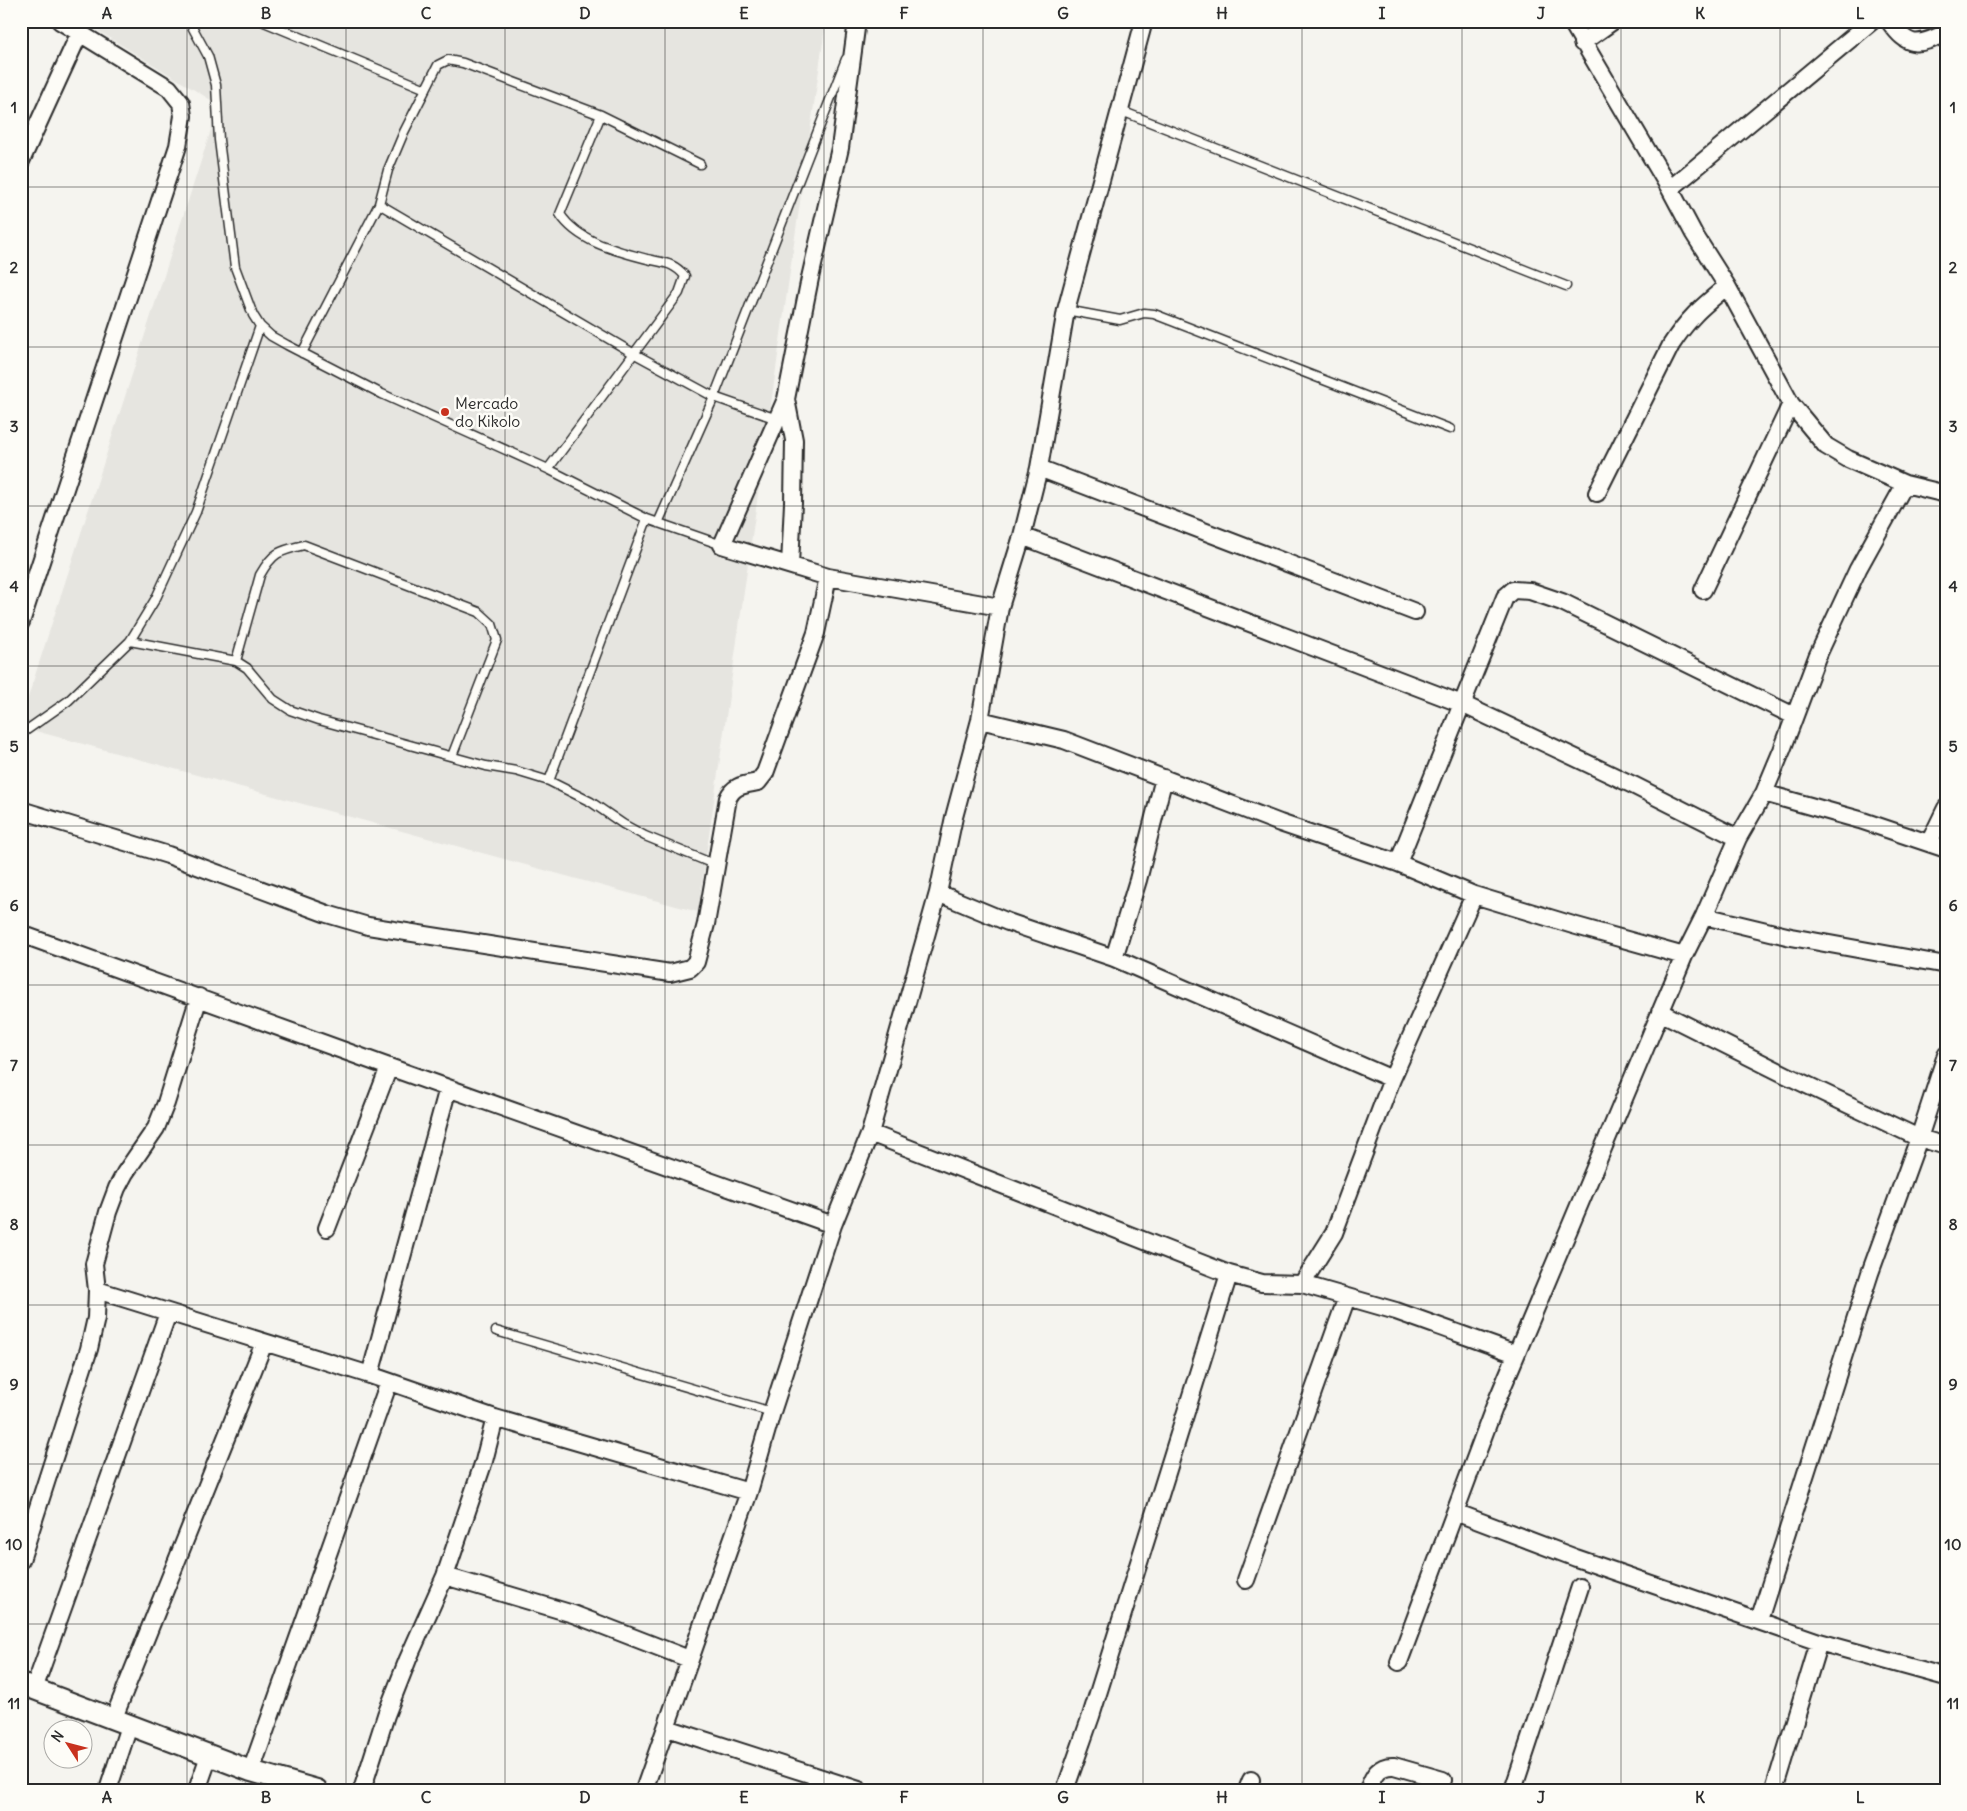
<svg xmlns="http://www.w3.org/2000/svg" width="1967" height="1811" font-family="Delius,sans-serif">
  <rect width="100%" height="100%" fill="#f5f4ef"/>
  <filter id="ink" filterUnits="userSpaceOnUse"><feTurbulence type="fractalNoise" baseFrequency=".02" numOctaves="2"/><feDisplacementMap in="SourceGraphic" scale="10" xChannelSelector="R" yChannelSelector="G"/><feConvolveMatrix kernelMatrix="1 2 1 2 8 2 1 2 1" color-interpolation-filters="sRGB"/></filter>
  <g filter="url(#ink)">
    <path fill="#e6e5e0" d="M82,21H826L698,912L21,727V719L219,105Z"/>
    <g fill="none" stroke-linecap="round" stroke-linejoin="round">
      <defs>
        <path id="service" d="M189,21L208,56L216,85L219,140L235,267L253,315L260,326L271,336L287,345L382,394L548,469L647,519L722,545
          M264,22L426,89
          M1119,110L1566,286
          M379,204L633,353L714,397L777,419
          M1066,310L1120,320L1144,313L1154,314L1450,429
          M302,353L379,204L388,170L404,132L438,65L448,60L463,63L601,115L700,164
          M548,469L679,293L685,276C673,262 664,263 647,259C617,251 578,242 560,214L601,115
          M658,523L714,397L846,59
          M130,641L236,661L247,668L273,699L290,710L319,720L486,766L516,771L549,781L591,802L623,824L645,836L716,865
          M236,661L260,575C273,552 279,551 304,545L479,612L492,624L497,640L452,756
          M21,734L68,701L130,641L156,598L196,512L260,326
          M549,781L647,519
          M496,1331L772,1412"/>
        <path id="minor" d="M857,21L840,148L810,278L786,399L722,545L828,577L1000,607
          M1571,21L1670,189L1694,234L1727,286L1791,404L1826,446L1848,459L1905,484L1946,494
          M1889,21C1909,49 1917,46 1946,33
          M1582,43L1613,21
          M21,161L80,32
          M1670,189L1872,21
          M786,399L794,440L793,503L790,565
          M1039,468L1415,612
          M1597,493L1671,345C1689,317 1702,307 1727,286
          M1022,536L1462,704L1633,785L1738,838
          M1703,590L1791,404
          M21,622L178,146L183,116L181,103L169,88L60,21
          M980,720L1064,740L1280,823L1398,863L1474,895L1573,925L1684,956
          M1764,793L1860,820L1946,849
          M21,810L168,855L327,914L368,926L670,973L690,968L696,962L706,924L728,798C734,785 744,785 758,782L765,773L816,633L828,577
          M1929,843L1946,808
          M1398,863L1505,597L1513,590L1530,591L1562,602L1794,716
          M938,893L1008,922L1114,958L1392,1079
          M1704,916L1791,937L1946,965
          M21,934L389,1067L833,1225
          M1114,958L1138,880L1164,778
          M1660,1012L1786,1075L1919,1138L1946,1146
          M870,1133L1229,1274L1262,1283L1302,1284L1334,1233L1392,1079L1474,895
          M327,1228L389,1067
          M1302,1284L1396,1311L1516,1354
          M97,1290L370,1375L495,1418L749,1492
          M370,1375L448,1088
          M1455,1512L1576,1558L1819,1642L1946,1677
          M21,1560L89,1349L96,1318L97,1290L94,1264L108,1212L117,1188L125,1173L156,1128L166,1103L199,997
          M445,1576L573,1614L689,1659
          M1246,1580L1347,1297
          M1759,1620L1870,1273L1919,1138L1946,1055
          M1399,1662L1495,1405L1684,956L1704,916L1738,838L1764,793L1782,750L1817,657L1858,569L1905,484
          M34,1689L168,1313
          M113,1720L264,1343
          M667,1728L859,1790
          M251,1771L389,1382
          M108,1790L129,1726
          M197,1790L209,1756
          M362,1790L386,1715L408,1659L445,1576L484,1461L495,1418
          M644,1790L749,1492L772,1412L833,1225L870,1133L938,893L954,817L980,720L1000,607L1022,536L1039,468L1066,310L1144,21
          M1065,1790L1091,1716L1229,1274
          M1247,1790L1251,1780
          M1368,1790C1373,1776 1378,1765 1394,1766L1443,1780
          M1513,1790L1580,1587
          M1774,1790L1819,1642"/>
        <path id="tertiary" d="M21,1684L251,1771L317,1790"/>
      </defs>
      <use href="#service" stroke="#2b2b2b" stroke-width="11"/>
      <use href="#minor" stroke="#2b2b2b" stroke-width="20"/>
      <use href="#tertiary" stroke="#2b2b2b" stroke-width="24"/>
      <use href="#service" stroke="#fdfcf7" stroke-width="8"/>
      <use href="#minor" stroke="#fdfcf7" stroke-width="16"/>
      <use href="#tertiary" stroke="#fdfcf7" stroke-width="20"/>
    </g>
  </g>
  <path fill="none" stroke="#2b2b2b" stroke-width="1" stroke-opacity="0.55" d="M187,21V1790M346,21V1790M505,21V1790M665,21V1790M824,21V1790M983,21V1790M1143,21V1790M1302,21V1790M1462,21V1790M1621,21V1790M1780,21V1790M21,187H1946M21,347H1946M21,506H1946M21,666H1946M21,826H1946M21,985H1946M21,1145H1946M21,1305H1946M21,1464H1946M21,1624H1946"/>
  <circle fill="#c8321e" stroke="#fdfcf7" stroke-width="2" cx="445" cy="412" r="5"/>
  <g text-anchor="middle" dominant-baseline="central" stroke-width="5" stroke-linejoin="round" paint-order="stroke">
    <g font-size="16" fill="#2b2b2b" stroke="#fdfcf7" text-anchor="start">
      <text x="455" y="403">Mercado<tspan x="455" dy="18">do Kikolo</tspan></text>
    </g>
  </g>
  <rect width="1967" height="1811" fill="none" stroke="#fdfcf7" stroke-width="55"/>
  <g transform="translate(68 1744) rotate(306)"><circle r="24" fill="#fdfcf7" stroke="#a9a8a5"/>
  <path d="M0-4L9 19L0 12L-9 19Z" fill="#c8321e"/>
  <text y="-8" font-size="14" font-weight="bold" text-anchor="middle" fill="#2b2b2b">N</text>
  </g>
  <rect x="28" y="28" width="1912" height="1756" fill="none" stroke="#2b2b2b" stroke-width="2"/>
  <g font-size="16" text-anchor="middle" font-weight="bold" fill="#2b2b2b">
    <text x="107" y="19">A</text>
    <text x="266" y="19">B</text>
    <text x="426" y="19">C</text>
    <text x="585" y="19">D</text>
    <text x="744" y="19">E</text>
    <text x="904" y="19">F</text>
    <text x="1063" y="19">G</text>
    <text x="1222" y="19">H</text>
    <text x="1382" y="19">I</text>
    <text x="1541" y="19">J</text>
    <text x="1700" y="19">K</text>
    <text x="1860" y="19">L</text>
    <text x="14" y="113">1</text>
    <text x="1953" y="113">1</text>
    <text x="14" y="273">2</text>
    <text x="1953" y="273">2</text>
    <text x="14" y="432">3</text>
    <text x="1953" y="432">3</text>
    <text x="14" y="592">4</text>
    <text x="1953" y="592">4</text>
    <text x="14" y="752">5</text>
    <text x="1953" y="752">5</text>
    <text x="14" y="911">6</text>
    <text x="1953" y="911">6</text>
    <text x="14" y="1071">7</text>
    <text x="1953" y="1071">7</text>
    <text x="14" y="1230">8</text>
    <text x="1953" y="1230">8</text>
    <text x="14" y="1390">9</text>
    <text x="1953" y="1390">9</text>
    <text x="14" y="1550">10</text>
    <text x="1953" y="1550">10</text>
    <text x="14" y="1709">11</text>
    <text x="1953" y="1709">11</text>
    <text x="107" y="1803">A</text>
    <text x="266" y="1803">B</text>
    <text x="426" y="1803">C</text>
    <text x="585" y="1803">D</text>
    <text x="744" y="1803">E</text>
    <text x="904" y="1803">F</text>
    <text x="1063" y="1803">G</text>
    <text x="1222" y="1803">H</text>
    <text x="1382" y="1803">I</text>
    <text x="1541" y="1803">J</text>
    <text x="1700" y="1803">K</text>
    <text x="1860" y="1803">L</text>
  </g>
</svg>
